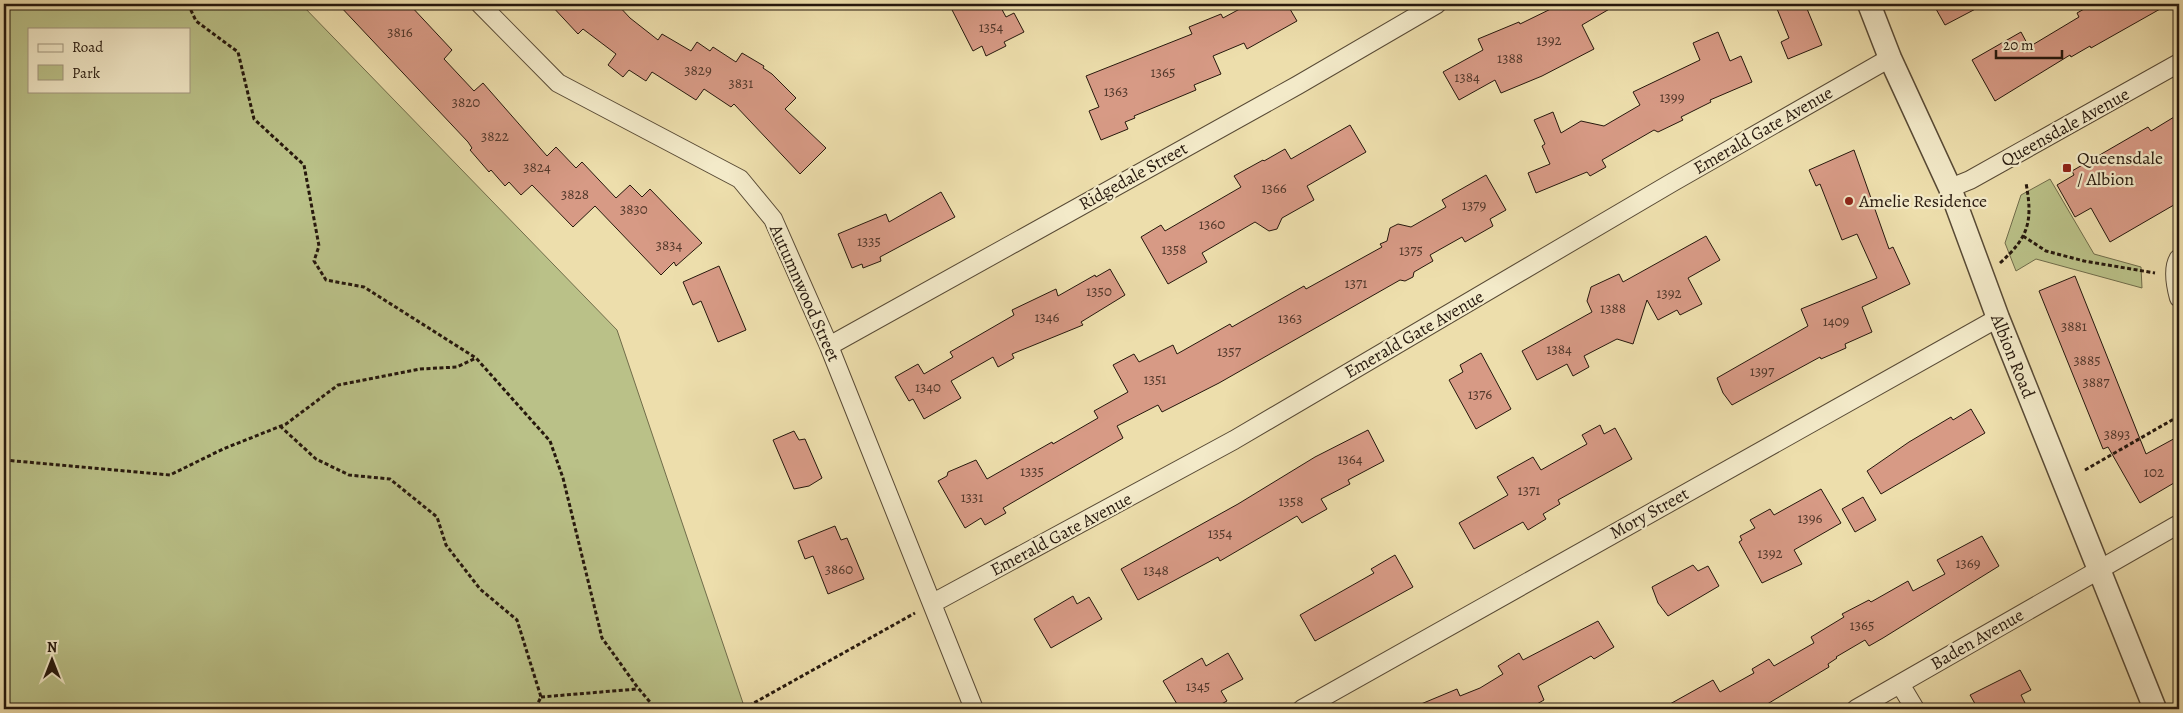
<svg xmlns="http://www.w3.org/2000/svg" width="2183" height="713" font-family="Alegreya,serif">
  <rect width="100%" height="100%" fill="#eddeac"/>
  <filter id="stains"><feTurbulence type="fractalNoise" baseFrequency=".004" numOctaves="4"/><feColorMatrix values="0 0 0 0 .2 0 0 0 0 .09 0 0 0 0 .02 0 0 0 .5 -.17"/></filter>
  <radialGradient id="worn" r=".72"><stop offset=".6" stop-color="#630" stop-opacity="0"/><stop offset="1" stop-color="#630" stop-opacity=".3"/></radialGradient>
  <path fill="#bac188" stroke="#706c4a" fill-rule="evenodd" d="M4,4H301L617,330L745,709H4ZM29,29H189V91H29Z
    M2050,179L2094,254L2141,267L2142,288L2036,259L2016,271L2005,243L2021,195Z"/>
  <path fill="#d79a85" stroke="#26180d" d="M338,4H409L452,50L444,59L474,91L483,83L547,156L556,147L576,168L582,162L616,198L630,185L642,197L650,189L702,243L676,266L674,262L661,275L595,206L573,227L532,185L521,195L509,182L505,186L491,170L489,172L470,150L472,148L468,142Z
    M550,4H617L630,18L658,40L662,34L691,51L697,42L710,51L713,47L736,62L742,53L764,66L763,68L772,74L796,98L785,109L826,148L800,174L734,104L731,107L704,89L696,100L652,72L646,81L629,70L623,77L608,65L616,54L583,29L578,34Z
    M949,4H999L1006,17L1014,13L1024,32L1004,42L1006,46L986,56L982,46L973,51Z
    M1249,4H1287L1297,21L1247,49L1244,43L1213,56L1221,74L1194,85L1196,90L1134,116L1135,118L1125,122L1128,129L1101,140L1089,111L1099,107L1086,76L1192,34L1189,27L1221,14L1223,18Z
    M1561,4H1618L1582,25L1594,49L1542,76L1501,93L1495,80L1459,100L1443,72L1483,50L1478,39L1519,22L1520,24Z
    M1775,4H1805L1822,45L1788,59L1781,42L1789,38Z
    M1947,4H1985L1945,25L1936,9Z
    M2093,4H2169L2091,48L2090,46L2071,57L2070,55L1995,101L1972,60L2021,32L2029,47L2079,17L2077,13Z
    M1718,32L1730,61L1741,56L1752,82L1710,100L1711,102L1681,117L1683,120L1658,132L1654,130L1602,160L1606,167L1590,176L1587,172L1536,193L1528,173L1550,164L1542,146L1545,144L1534,120L1553,112L1561,133L1581,121L1604,126L1640,105L1633,92L1700,60L1693,43Z
    M2179,114V202L2110,242L2091,208L2075,217L2057,185L2074,175L2072,171L2148,127L2151,131Z
    M1350,125L1366,152L1307,186L1314,200L1282,218L1277,229L1269,231L1255,222L1202,253L1207,262L1168,284L1141,237L1161,225L1165,231L1241,187L1234,176L1263,160L1264,161L1285,149L1291,159Z
    M1854,150L1889,249L1893,247L1910,284L1862,307L1872,332L1845,344L1846,348L1821,359L1820,357L1732,405L1723,393L1717,378L1808,326L1801,309L1877,278L1857,234L1842,240L1820,184L1816,186L1809,170Z
    M1486,175L1506,210L1490,219L1493,226L1465,242L1462,237L1430,255L1433,261L1414,272L1413,277L1405,281L1400,280L1219,383L1162,412L1158,405L1117,426L1123,438L1003,508L1006,513L985,525L981,518L965,528L938,481L947,476L948,472L976,460L987,479L1052,442L1053,444L1098,418L1094,411L1128,392L1113,365L1134,354L1139,362L1173,345L1177,354L1230,324L1232,327L1304,286L1306,289L1382,247L1380,244L1387,241L1390,228L1398,224L1411,227L1446,207L1442,200Z
    M941,192L955,217L880,257L881,261L863,268L862,264L852,268L838,234L886,214L889,222Z
    M1706,236L1720,260L1688,278L1702,304L1680,315L1677,310L1658,320L1647,300L1633,344L1617,339L1613,341L1584,356L1589,367L1573,376L1567,364L1537,380L1522,351L1592,312L1587,301L1591,287L1619,274L1623,282Z
    M719,266L746,330L718,342L701,301L693,305L683,282Z
    M1110,269L1125,295L1081,322L1083,325L1012,354L1014,358L998,367L993,357L951,381L961,398L924,419L913,399L909,401L895,377L918,364L924,374L953,357L950,352L1014,315L1012,310L1056,289L1058,296L1095,275L1096,277Z
    M2075,276L2146,454L2179,436V480L2140,503L2108,447L2103,449L2039,291Z
    M1481,353L1511,409L1476,429L1449,380L1463,372L1460,365Z
    M1971,409L1985,433L1881,494L1867,471L1909,442L1951,417L1953,420Z
    M1600,425L1604,434L1615,428L1632,459L1558,500L1560,504L1543,514L1546,519L1528,530L1523,522L1474,549L1459,523L1508,495L1497,477L1533,457L1541,470L1587,444L1582,435Z
    M1368,430L1384,461L1348,480L1350,484L1321,499L1327,509L1302,523L1297,516L1220,561L1218,557L1138,600L1121,569L1238,504L1315,457Z
    M794,431L799,440L805,439L822,478L809,486L794,489L773,440Z
    M1821,489L1841,523L1794,550L1802,564L1762,583L1739,542L1742,540L1740,536L1755,528L1750,520L1770,509L1774,515Z
    M1863,497L1876,520L1855,532L1842,509Z
    M835,526L841,540L847,538L864,579L828,594L813,556L805,559L798,541Z
    M1982,536L1999,566L1883,638L1869,646L1865,640L1836,657L1837,658L1828,664L1829,667L1759,709H1661L1713,680L1720,692L1754,673L1752,669L1769,659L1774,666L1814,643L1811,637L1844,617L1842,614L1869,600L1871,602L1908,581L1913,591L1945,574L1937,560Z
    M1395,555L1413,587L1315,641L1300,615L1374,573L1371,569Z
    M1693,565L1698,571L1708,566L1719,586L1668,616L1658,603L1652,587Z
    M1073,596L1077,604L1089,597L1102,619L1051,648L1034,619Z
    M1598,621L1614,647L1594,659L1591,656L1538,686L1544,700L1528,709H1409L1457,689L1460,696L1480,688L1503,674L1498,666L1519,653L1523,660Z
    M1228,653L1243,679L1221,691L1227,701L1212,709H1180L1163,681L1202,658L1206,666Z
    M2020,670L2031,690L2021,695L2028,709H1978L1970,695Z"/>
  <g fill="none" stroke-linecap="round" stroke-linejoin="round">
    <defs>
      <path id="minor" d="M480,4L558,83L740,179L773,219L829,346L974,709
        M1950,188L1970,180L2179,63
        M2179,258C2172,268 2176,287 2179,298
        M829,346L1298,85L1437,4
        M933,603L1234,440L1673,182L1890,58
        M1900,684L1915,709
        M1302,709L1998,318
        M1856,709L2179,524"/>
      <path id="tertiary" d="M1869,4L1890,58L1950,188L1998,318L2155,709"/>
    </defs>
    <use href="#minor" stroke="#584a35" stroke-width="20"/>
    <use href="#tertiary" stroke="#584a35" stroke-width="25"/>
    <path stroke="#26180d" stroke-width="3" stroke-dasharray="4 2.5" stroke-linecap="butt" d="M188,4L196,21L238,52L254,119L304,165L319,246L314,261L326,280L364,287L476,358L550,441L563,478L602,638L638,688L656,709
      M2023,236L2046,251L2084,261L2155,273
      M2000,263C2029,237 2033,221 2026,183
      M280,426L316,459L349,475L390,479L437,517L446,545L480,589L517,620L541,697L535,709
      M4,460L170,475L223,449L286,424L338,385L420,369L457,367L476,358
      M2085,470L2179,416
      M541,697L637,689
      M743,709L915,613"/>
    <use href="#minor" stroke="#f3eac9" stroke-width="18"/>
    <use href="#tertiary" stroke="#f3eac9" stroke-width="22"/>
  </g>
  <g fill="#8f2418" stroke="#f3eac9" stroke-width="2">
    <rect x="2062" y="163" width="10" height="10" rx="2.5"/>
    <circle cx="1849" cy="201" r="5"/>
  </g>
  <g text-anchor="middle" dominant-baseline="central" stroke-width="4.5" stroke-linejoin="round" paint-order="stroke">
    <g font-size="15" fill="#52382b">
      <text x="991" y="27">1354</text>
      <text x="400" y="32">3816</text>
      <text x="1549" y="40">1392</text>
      <text x="1510" y="58">1388</text>
      <text x="698" y="70">3829</text>
      <text x="1163" y="72">1365</text>
      <text x="1467" y="77">1384</text>
      <text x="741" y="83">3831</text>
      <text x="1116" y="91">1363</text>
      <text x="1672" y="97">1399</text>
      <text x="466" y="102">3820</text>
      <text x="495" y="136">3822</text>
      <text x="537" y="167">3824</text>
      <text x="1274" y="188">1366</text>
      <text x="575" y="194">3828</text>
      <text x="1474" y="205">1379</text>
      <text x="634" y="209">3830</text>
      <text x="1212" y="224">1360</text>
      <text x="869" y="241">1335</text>
      <text x="669" y="245">3834</text>
      <text x="1174" y="249">1358</text>
      <text x="1411" y="250">1375</text>
      <text x="1356" y="283">1371</text>
      <text x="1099" y="291">1350</text>
      <text x="1669" y="293">1392</text>
      <text x="1613" y="308">1388</text>
      <text x="1047" y="317">1346</text>
      <text x="1290" y="318">1363</text>
      <text x="1836" y="321">1409</text>
      <text x="2074" y="326">3881</text>
      <text x="1559" y="349">1384</text>
      <text x="1229" y="351">1357</text>
      <text x="2087" y="360">3885</text>
      <text x="1762" y="371">1397</text>
      <text x="1155" y="379">1351</text>
      <text x="2096" y="382">3887</text>
      <text x="928" y="387">1340</text>
      <text x="1480" y="394">1376</text>
      <text x="2117" y="434">3893</text>
      <text x="1350" y="459">1364</text>
      <text x="1032" y="471">1335</text>
      <text x="2154" y="472">102</text>
      <text x="1529" y="490">1371</text>
      <text x="972" y="497">1331</text>
      <text x="1291" y="501">1358</text>
      <text x="1810" y="518">1396</text>
      <text x="1220" y="533">1354</text>
      <text x="1770" y="553">1392</text>
      <text x="1968" y="563">1369</text>
      <text x="839" y="569">3860</text>
      <text x="1156" y="570">1348</text>
      <text x="1862" y="625">1365</text>
      <text x="1198" y="686">1345</text>
    </g>
    <g font-size="18" fill="#26180d" stroke="#f3eac9">
      <text transform="translate(2065 127) rotate(-29)">Queensdale Avenue</text>
      <text transform="translate(1763 130) rotate(-30)">Emerald Gate Avenue</text>
      <text transform="translate(1133 176) rotate(-29)">Ridgedale Street</text>
      <text transform="translate(805 293) rotate(66)">Autumnwood Street</text>
      <text transform="translate(1414 334) rotate(-30)">Emerald Gate Avenue</text>
      <text transform="translate(2013 356) rotate(68)">Albion Road</text>
      <text transform="translate(1649 513) rotate(-29)">Mory Street</text>
      <text transform="translate(1061 534) rotate(-28)">Emerald Gate Avenue</text>
      <text transform="translate(1977 639) rotate(-30)">Baden Avenue</text>
    </g>
    <g font-size="18" fill="#26180d" stroke="#f3eac9" text-anchor="start">
      <text x="2077" y="158">Queensdale<tspan x="2077" dy="21">/ Albion</tspan></text>
      <text x="1859" y="201">Amelie Residence</text>
    </g>
  </g>
  <rect width="2183" height="713" fill="none" stroke="#eddeac" stroke-width="20"/>
  <rect x="5" y="5" width="2173" height="703" fill="none" stroke="#26180d" stroke-width="2.5"/>
  <rect x="10" y="10" width="2163" height="693" fill="none" stroke="#26180d"/>
  <rect x="28" y="28" width="162" height="65" fill="#f3eac9" stroke="#a1967e"/>
  <rect x="38" y="44" width="25" height="8" fill="#f3eac9" stroke="#a1967e"/>
  <text x="72" y="52" font-size="15" fill="#26180d">Road</text>
  <rect x="38" y="65" width="25" height="15" fill="#bac188" stroke="#a1967e"/>
  <text x="72" y="78" font-size="15" fill="#26180d">Park</text>
  <g transform="translate(52 660)" stroke="#f3eac9" stroke-width="4" paint-order="stroke">
  <path d="M0-4L9 19L0 12L-9 19Z" fill="#26180d"/>
  <text y="-8" font-size="14" font-weight="bold" text-anchor="middle" fill="#26180d">N</text>
  </g>
  <path d="M1996 50v8h66v-8" fill="none" stroke="#26180d" stroke-width="2.5"/>
  <text x="2003" y="50" font-size="15" fill="#26180d" stroke="#f3eac9" stroke-width="4" paint-order="stroke">20 m</text>
  <rect width="100%" height="100%" filter="url(#stains)"/>
  <rect width="100%" height="100%" fill="url(#worn)"/>
</svg>
